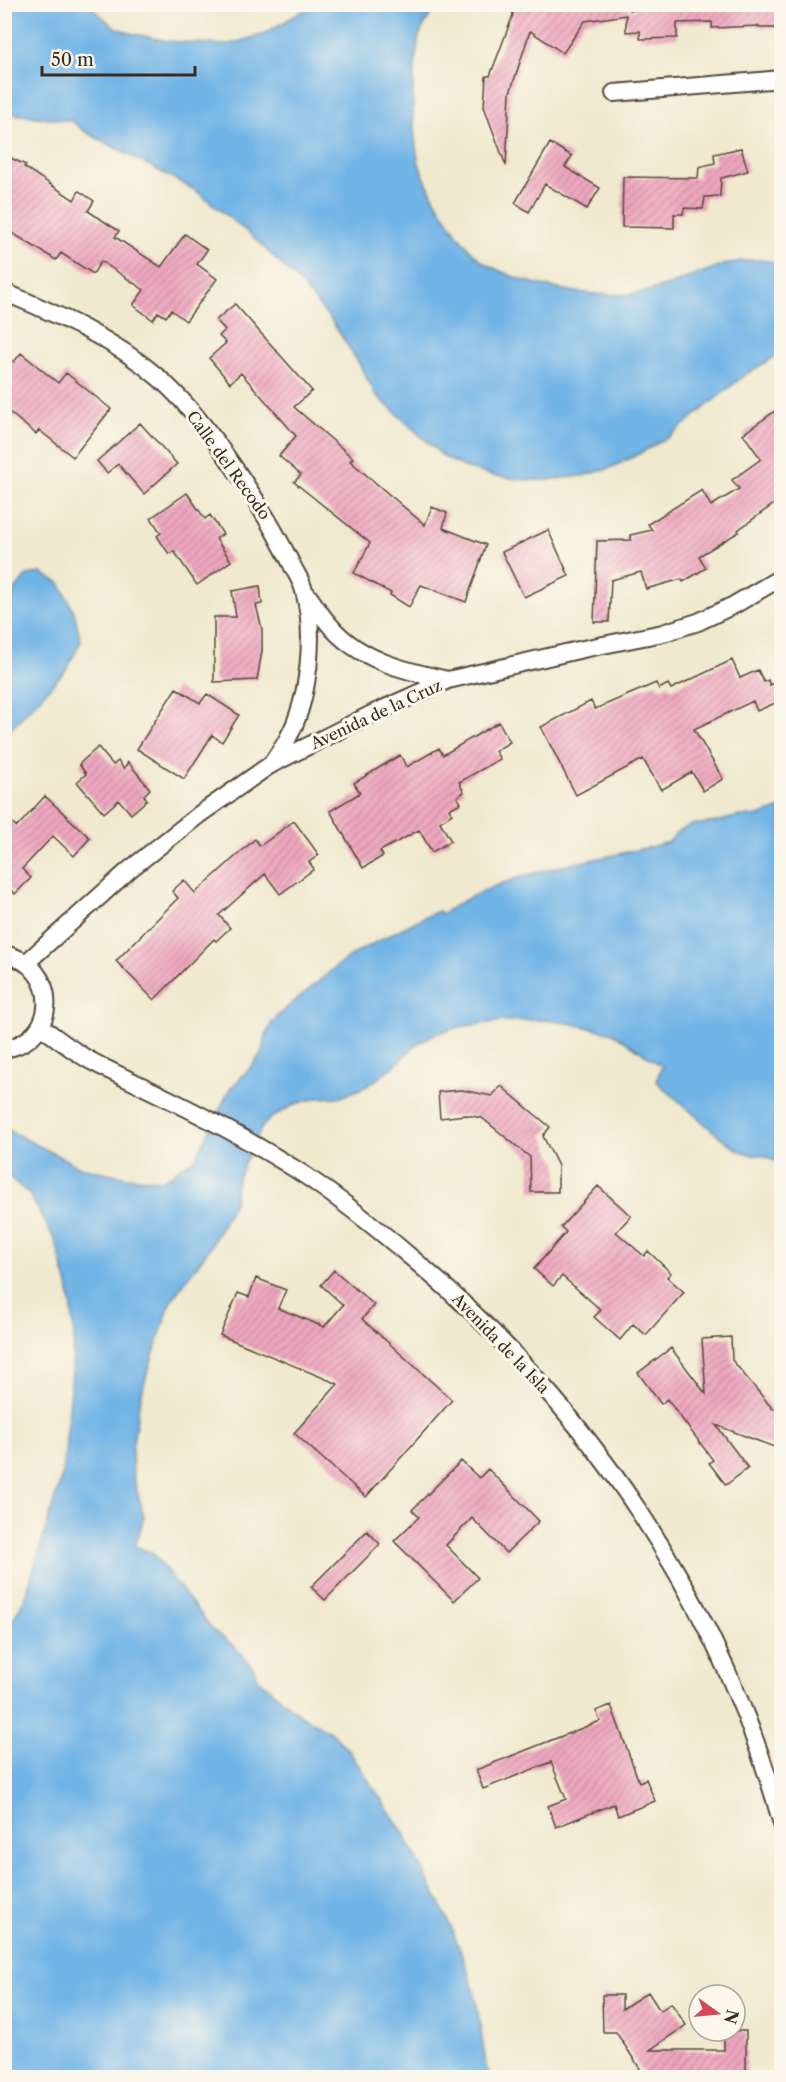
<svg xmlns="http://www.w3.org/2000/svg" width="786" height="2082" font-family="'Libre Caslon Text',serif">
  <defs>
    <pattern id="building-hatch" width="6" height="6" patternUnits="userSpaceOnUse" patternTransform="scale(1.5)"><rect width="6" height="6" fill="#efa7bf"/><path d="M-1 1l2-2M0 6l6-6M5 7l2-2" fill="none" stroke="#c3889b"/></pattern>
  </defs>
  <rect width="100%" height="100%" fill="#fbf7ec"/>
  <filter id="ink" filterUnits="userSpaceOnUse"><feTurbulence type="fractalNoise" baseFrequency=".0167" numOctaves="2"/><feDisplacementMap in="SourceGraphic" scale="12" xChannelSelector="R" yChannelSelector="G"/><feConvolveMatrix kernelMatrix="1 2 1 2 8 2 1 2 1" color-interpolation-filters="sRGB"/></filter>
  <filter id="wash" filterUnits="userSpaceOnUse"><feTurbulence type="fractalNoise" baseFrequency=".008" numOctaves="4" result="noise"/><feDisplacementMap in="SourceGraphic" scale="24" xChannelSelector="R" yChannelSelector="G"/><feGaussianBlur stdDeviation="1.35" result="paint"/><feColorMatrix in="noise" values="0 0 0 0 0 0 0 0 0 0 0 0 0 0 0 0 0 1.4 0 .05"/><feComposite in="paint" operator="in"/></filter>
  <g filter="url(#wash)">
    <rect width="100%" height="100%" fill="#f0e9cf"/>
    <path fill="#71b4e6" stroke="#566f82" stroke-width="1.5" d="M5,4L89,5L113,26L126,32L167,41L226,45L262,35L313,5H438C431,14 423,25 419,36C417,43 417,51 416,58C411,94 412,118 417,154C421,183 463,252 490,266C529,287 602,301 645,292C682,284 723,258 759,260C766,260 774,262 781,263V353L746,374L669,437L637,455L608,469L582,476L548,480H526L494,476L469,469L444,457L376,395L357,360L331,320L299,282L252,236L195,190L84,131L72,121L5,113Z
      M41,573L60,583L74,612L81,641L67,669L5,735V632L14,591L27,575Z
      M781,808V1164L763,1155H752L738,1150L715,1133L656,1081L662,1066L613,1033L568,1023L545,1020L503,1021L459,1027L435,1034L417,1044L392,1068L367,1086L341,1097L317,1098L295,1104L271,1118L262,1127L243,1166L236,1184L234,1202L211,1246L171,1301L146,1377L139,1405L132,1449L133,1476L144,1517L135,1546L153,1553L213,1630L233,1645L254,1668L256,1677L300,1715L331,1732L349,1751L403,1832L448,1919L469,1973L476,1999L488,2077H5V1634L25,1598L63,1472L70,1399L74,1340L72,1309L68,1286L55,1240L29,1194L5,1174L4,1128L80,1167L126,1177L160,1180L169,1177L179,1168L195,1159L230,1089L254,1064L261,1053L267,1033L273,1021L283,1011L338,965L359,951L422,918L439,911L442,914C508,868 593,863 669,842L676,833L691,825L716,822L740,816H758Z"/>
    <g id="blocks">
      <path fill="url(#building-hatch)" d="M511,4H629V10H636V4H782V28H759V26L712,28V22L677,23V38L640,39V31L626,32V15L585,21L563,53L530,31L510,93L506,166L484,107L486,76H490L513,15Z
        M550,143L572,156L565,167L600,188L587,209L545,184L529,212L515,203Z
        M741,148L748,171L721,178L720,196L705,197L703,209L684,208L683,214H674V228L622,227L623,177L698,178L699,167L715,163L714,154Z
        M4,155L26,165L24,167L74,200L79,191L94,201L88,211L119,231L115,237L161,267L185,234L207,250L197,264L217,279L186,321L171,310L166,317L158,312L153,320L133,305L144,290L101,261L93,274L61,253L56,260L4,228Z
        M235,304L312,391L294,407L353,458L350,461L425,525L432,507L447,513L443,528L486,545L466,602L421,585L409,607L390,595L391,593L354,573L370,543L294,482L301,475L279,456L296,436L241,373L230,383L209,358L226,343L219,336L225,330L216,320Z
        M21,353L58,383L66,373L111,409L73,457L39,430L36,434L4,408V355L14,362Z
        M782,406V498L738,530L739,532L699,556L706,568L683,582L682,579L646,589L641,572L611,580L609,622H594L597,541L631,540L630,535L652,530L648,524L702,490L711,506L739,489L732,480L761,459L743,434Z
        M140,423L177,464L144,494L118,464L107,473L97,461Z
        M187,493L205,519L210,515L223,534L216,539L231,561L197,585L174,551L169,554L157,536L161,533L151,518Z
        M548,530L569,576L524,597L502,552Z
        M260,586L262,604L256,605L262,629V651L257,680L214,682V617H236L232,591Z
        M732,660L740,678L758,670L764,682L768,680L770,685L774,683L782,700L757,711L753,701L694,729L723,779L703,791L692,772L661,790L643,759L576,795L541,727L591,701L595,709L656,683L659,689L668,684L671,689Z
        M176,688L200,703L207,694L239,715L222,742L212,735L184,779L137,749Z
        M499,722L510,742L495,751L500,759L459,782L464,792L457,797L461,803L449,809L452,814L440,822L451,841L432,852L419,830L380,851L383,856L363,868L330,811L360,793L354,783L400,755L407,767L439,748L443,755Z
        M98,747L113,765L118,761L124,769L128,762L150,789L144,795L147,800L131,814L119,800L104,813L77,782L86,774L79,764Z
        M45,796L90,838L74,856L53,836L22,869L31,878L15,894L7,886L4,888V815L17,827Z
        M294,821L319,855L309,862L314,869L280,894L265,874L219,915L230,928L216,941L214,939L154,1000L116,961L178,898L172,891L184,880L195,893L255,839L260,846Z
        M501,1086L550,1127L543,1136L558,1166V1192H531L530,1157L482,1118L466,1115L440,1118L438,1092L462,1090L492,1096Z
        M598,1186L631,1216L616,1232L644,1256L648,1251L671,1273L667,1277L684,1292L646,1335L633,1324L620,1340L594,1317L601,1310L562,1276L553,1286L534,1269L566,1232L561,1227Z
        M334,1270L374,1305L362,1319L452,1400L366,1497L294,1433L338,1384L220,1335L238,1293L249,1297L256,1278L286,1290L278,1308L324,1327L343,1305L321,1285Z
        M731,1337L732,1360L772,1408L782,1412V1450L716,1425L748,1468L726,1485L709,1463L713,1460L667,1399L661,1404L638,1373L671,1348L706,1394L702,1339Z
        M461,1461L479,1478L488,1469L539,1521L506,1553L472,1518L446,1545L478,1578L454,1601L394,1541L419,1517L412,1510Z
        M367,1531L380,1544L325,1600L311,1587Z
        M611,1705L639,1782L646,1779L655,1801L618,1816L614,1804L556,1827L548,1806L566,1799L551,1762L483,1789L476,1770L600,1721L596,1711Z
        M648,1992L660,2011L671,2003L686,2025L650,2050H724V2031H746V2078H646L616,2032H603L602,1995H622V2009Z"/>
    </g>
  </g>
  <g filter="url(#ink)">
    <use href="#blocks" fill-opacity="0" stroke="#564739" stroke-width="1.5"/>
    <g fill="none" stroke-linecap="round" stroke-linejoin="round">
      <defs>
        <path id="minor" d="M614,93L782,79
          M4,292C59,315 114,339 159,378C191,406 216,441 240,476C260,506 275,531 291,563C295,572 302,581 304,591C316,633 309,700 288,738C284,747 276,756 271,765
          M306,593C314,603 320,614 328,623C357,660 405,671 448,680
          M4,954C61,966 60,1040 4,1049
          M27,962L129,870L200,814L270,765L374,713L448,680L583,649L663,633L698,622L734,605L782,577
          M40,1026C57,1038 73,1051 91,1061C108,1070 125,1078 142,1086C198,1113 254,1142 306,1176C343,1201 379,1230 413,1259C590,1408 720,1601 782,1824"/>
      </defs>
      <use href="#minor" stroke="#564739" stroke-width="20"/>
      <use href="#minor" stroke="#fff" stroke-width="16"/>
    </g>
  </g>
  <g text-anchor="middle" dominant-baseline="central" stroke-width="6" stroke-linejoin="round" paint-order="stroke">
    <g font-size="16" fill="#3b2a1e" stroke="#fbf7ec">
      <text transform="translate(229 465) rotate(54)">Calle del Recodo</text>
      <text transform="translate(376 714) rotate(-25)">Avenida de la Cruz</text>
      <text transform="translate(501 1343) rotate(46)">Avenida de la Isla</text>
    </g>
  </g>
  <rect width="786" height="2082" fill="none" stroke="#fbf7ec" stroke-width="24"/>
  <g transform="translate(717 2013) rotate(105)"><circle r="28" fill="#fbf7ec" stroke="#aea59a" stroke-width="1.5"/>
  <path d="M0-4.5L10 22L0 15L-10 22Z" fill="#d1495b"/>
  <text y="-9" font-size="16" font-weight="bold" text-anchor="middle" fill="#3b2a1e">N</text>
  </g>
  <path d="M42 66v9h153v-9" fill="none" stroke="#3b2a1e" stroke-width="3"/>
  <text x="51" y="66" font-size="18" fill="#3b2a1e" stroke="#fbf7ec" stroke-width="4.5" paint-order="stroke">50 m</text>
</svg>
